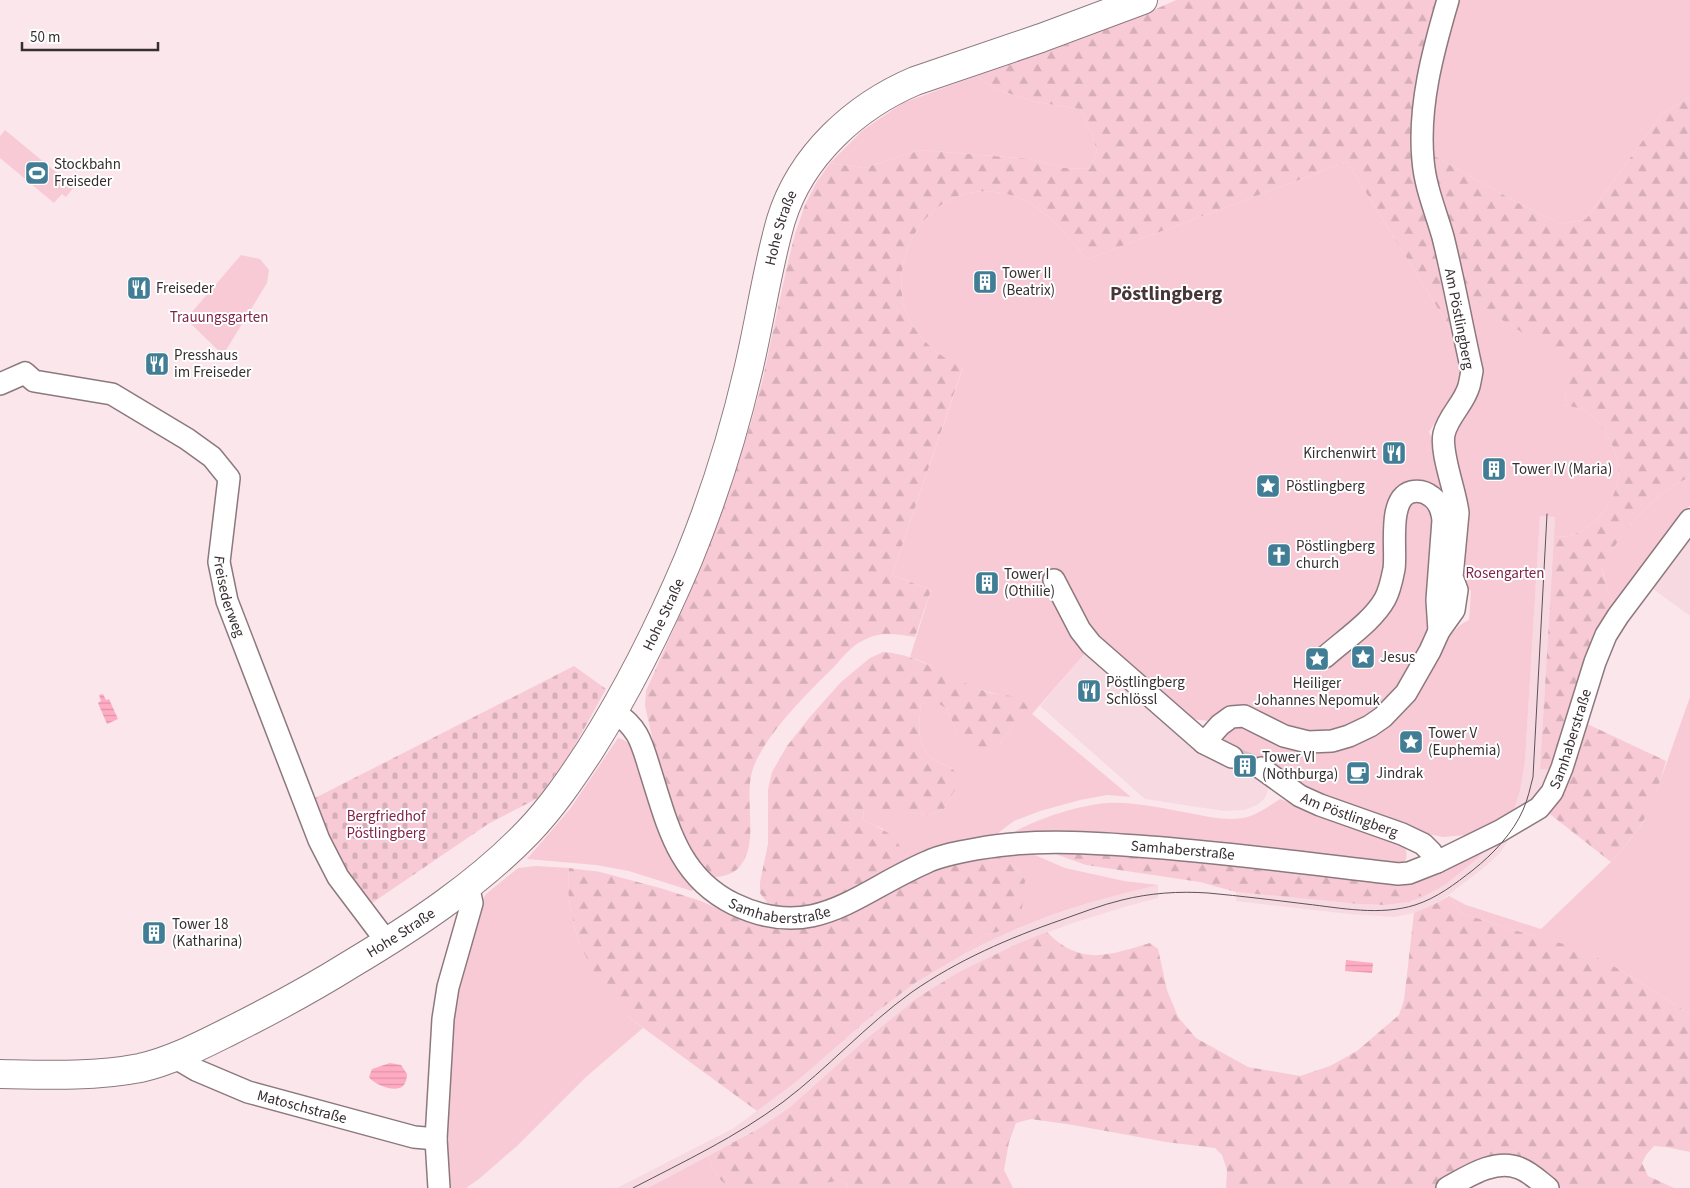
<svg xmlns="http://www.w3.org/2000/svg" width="1690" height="1188" font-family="'Source Sans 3',sans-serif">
  <defs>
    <pattern id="forest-firs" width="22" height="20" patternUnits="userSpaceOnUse" patternTransform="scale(1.25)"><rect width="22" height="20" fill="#f8cad6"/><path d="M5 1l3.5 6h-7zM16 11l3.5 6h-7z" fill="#d5aeb8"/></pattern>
    <pattern id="cemetery-stones" width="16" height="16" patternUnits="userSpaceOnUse" patternTransform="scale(1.25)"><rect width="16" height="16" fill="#f8cad6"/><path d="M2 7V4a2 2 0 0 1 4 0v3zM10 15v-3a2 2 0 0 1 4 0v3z" fill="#d5aeb8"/></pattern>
    <pattern id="water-rules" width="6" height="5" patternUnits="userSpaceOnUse" patternTransform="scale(1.25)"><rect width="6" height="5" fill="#ffacc3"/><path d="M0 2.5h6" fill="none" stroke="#db94a8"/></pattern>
  </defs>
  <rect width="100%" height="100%" fill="#fbe6eb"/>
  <path fill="#f7d9e1" d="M1540,516L1555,517L1540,769L1555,770L1546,789L1512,816L1520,791L1525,761Z
    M1690,531V616L1649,586Z
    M1085,653L1192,748L1202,755L1249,774L1260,781L1267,787L1268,790L1265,798L1257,805L1244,810L1224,811L1145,799L1040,706Z
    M1517,827L1499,854L1481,870L1439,902L1414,913L1393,917L1349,914L1236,901V892L1359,904L1386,905L1409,902L1445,885L1478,858L1500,835Z
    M1158,885V898L1124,907L1073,923L1019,943L917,998L865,1040L789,1108L758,1129L648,1188H617L734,1128L796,1082L875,1013L915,983L964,954L986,942L1033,922L1115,894Z"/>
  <path fill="#f8cad6" d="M1453,0H1690V98L1686,99L1662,114L1586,219L1562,224L1518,203L1427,152V130Z
    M976,76L999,90L1036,102L1080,109L1092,134L1097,151L1090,169L1064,168L1030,159L920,150L864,168L830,163L863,130L903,103Z
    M5,130L74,187L66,197L62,194L54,203L0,158V136Z
    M1347,162L1447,323L1463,354L1461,382L1443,415L1434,424L1429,432L1432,438L1446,486L1438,493L1405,487L1383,616L1409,503L1416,498L1433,507L1430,620L1427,637L1402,690L1367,724L1319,735L1192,719L1125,661L1100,636L1032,714L1131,797L1107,795L1080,800L1040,811L1014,821L994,836L909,862L883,829L864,821L863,808L930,815L944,809L956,788V772C947,764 941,765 933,759C915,746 919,723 921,704L933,699L947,709L956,731L999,745L1013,726L1020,699C1000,695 981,691 963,683C945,674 929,663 910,657L931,590L892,575L963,368C954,363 944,358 937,352C926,344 914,329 908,317C901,303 901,288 902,272C908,222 950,182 1002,193C1008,195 1015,195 1020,198C1048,210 1067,237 1087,259Z
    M241,255L260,259L269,270L267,283L223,355L186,319Z
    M1460,294L1568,360L1565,405C1571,407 1578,407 1584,410C1593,415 1599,424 1605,432C1614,445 1620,464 1618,480C1614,504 1593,529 1569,536C1565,537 1559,536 1554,536L1555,517L1540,516L1525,761L1520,791L1512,816L1490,827L1466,835L1443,837L1418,832L1317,795L1273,766L1228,747L1224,739L1225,733L1237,721L1343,745L1440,652C1447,640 1455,626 1469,620L1471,591L1457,577L1449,441L1464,410Z
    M1690,477V505L1616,608L1608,591L1602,569C1615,540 1640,510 1666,491C1673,485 1682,481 1690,477Z
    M1690,697V1014L1617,968L1578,949L1527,934L1461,913L1449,896L1466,905L1541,929L1611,862L1630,840L1643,822L1656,793Z
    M618,738L624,740L631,746L694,888L692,891L629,871L596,865L527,859L570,809Z
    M1280,799L1398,841L1406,850C1407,856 1407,860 1402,865L1018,834L1016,831C1039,818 1080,805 1107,803C1132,801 1168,809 1194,814C1210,817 1227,821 1243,818C1256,816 1269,806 1280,799Z
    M1500,835L1478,858L1445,885L1422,897L1415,881L1437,874L1491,839Z
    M1028,852L1065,868L1124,881L1158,885C1091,900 1025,921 964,954L983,935L1001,931L1025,880L1005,855Z
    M536,866L569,868L568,889L570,909L579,943L627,1016L643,1028L586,1077L517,1146L479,1179L466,1188H443L445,1043L479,905L486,894L518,868Z
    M708,1156C711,1165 716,1177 724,1183C741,1188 821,1181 845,1180L848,1188H648Z"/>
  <path fill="url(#forest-firs)" d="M1176,0H1444L1420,98L1463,354L1447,323L1347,162L1087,259C1067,237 1048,210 1020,198C1015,195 1008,195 1002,193C950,182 908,222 902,272C901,288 901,303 908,317C914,329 926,344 937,352C944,358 955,363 963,367L892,575L931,590L915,637C897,634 881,631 864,640C852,645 842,658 833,668C808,692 761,739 752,772C744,801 759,841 741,865C734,875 718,879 707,876C702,875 698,870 695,867L663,784L645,706L646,691L687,599L721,515L750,426L763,378L787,266L795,234L805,205L816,183L830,163L864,168L920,150L1030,159L1064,168L1090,169L1097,151L1092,134L1080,109L1036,102L999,90L976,76C1043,53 1111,30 1176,0Z
    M1690,98V477C1682,481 1673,485 1666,491C1640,510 1615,540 1602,570L1608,591L1616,608L1555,770L1540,769L1554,536C1559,536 1565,537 1569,536C1593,529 1614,504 1618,480C1620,464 1614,445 1605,432C1599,424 1593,415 1584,410C1578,407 1571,407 1565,405L1567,360L1460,294L1427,152L1518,203L1562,224L1586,219L1662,114L1686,99Z
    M883,652C924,655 952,681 990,693C998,695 1014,695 1020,699C1025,702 1029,710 1032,714L1013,726L999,745L985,752L973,750L956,731L947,709L933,700L921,704C919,723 915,746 933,759C941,765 947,764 956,772V788L944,809L930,815L863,809L864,821C891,832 895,836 909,862L822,905L779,909L768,904L760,893V882L768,844V790L772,772L787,746L809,718L841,682L870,658Z
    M1583,722L1666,761C1660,782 1654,804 1642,823C1633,837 1622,849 1611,862L1546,811Z
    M1047,851L1108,853L1383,881H1415L1422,897L1409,902L1386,905L1359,904L1236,892L1200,882L1086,865Z
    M1005,855L1025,880L1021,918L1001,931L983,935L964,954L915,983L875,1013L796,1082L757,1111L627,1016L600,984L579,943L570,909L568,889L569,868L600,872L660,888L701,901L736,917L769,925L946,865Z
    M1449,896L1461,913L1527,934L1578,948L1617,968L1690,1014V1152L1666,1147L1654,1146L1646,1155L1642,1163L1648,1176L1674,1188H1561L1533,1167L1437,1188H1226L1227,1170L1222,1155L1215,1148L1166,1142L1073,1125L1031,1119L1016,1123L1009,1142L1004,1170L1013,1188H848L845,1180C831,1181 819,1185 806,1186C790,1187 735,1188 724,1183C716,1177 711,1165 708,1156L758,1129L789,1108L865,1040L917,998L959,972L1019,943L1047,932C1081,967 1109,955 1150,943L1158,949L1167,990L1178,1017L1196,1038L1248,1067L1300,1076L1330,1066L1357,1051L1399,1015L1404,1000L1414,913L1439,902Z"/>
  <path fill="url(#cemetery-stones)" d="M574,666L606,689L570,754L538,798L488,824L372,903L361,896L329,841L315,798Z"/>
  <path fill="url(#water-rules)" d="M103,694L106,700L109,699L118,719L107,724L98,703L101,701L99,695Z
    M1346,960L1373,963L1372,973L1345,971Z
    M390,1063L401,1065L407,1074C407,1078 406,1083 403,1086C396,1093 374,1085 369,1077L372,1069Z"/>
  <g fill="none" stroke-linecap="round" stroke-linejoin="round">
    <path stroke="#d4c1c6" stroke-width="21" stroke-dasharray="21 11" stroke-linecap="butt" d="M1232,757L1261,768"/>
    <defs>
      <g id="street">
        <path id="s1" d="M0,384L25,373L34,381L112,394L187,439L212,457L229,478L219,562L227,601L319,840L338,877L387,942"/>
        <path d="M1054,580L1080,630L1091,644L1204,743L1232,757"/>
        <path d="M1325,657C1344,640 1373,621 1385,599C1390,590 1392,579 1394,569C1397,550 1387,499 1411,492C1419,490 1426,492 1432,497C1440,503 1442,511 1443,520L1437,600L1439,631"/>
        <path id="s2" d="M614,712C640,728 642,745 651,773C668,827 679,877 734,904C815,943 857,892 927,862C942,855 959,852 976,849C1029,839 1083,842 1137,846C1224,852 1311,864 1398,874L1409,873L1437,862L1500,831L1539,808L1552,792L1562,768L1595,662L1606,635L1618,616L1690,520"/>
        <path d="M1204,743L1220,725L1231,717L1244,716L1284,736L1308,742L1332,741L1349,736L1370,726L1383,717L1406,693L1430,651L1439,631L1454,610L1457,590L1452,577L1458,513C1456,492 1440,453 1444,434C1448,416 1464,404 1469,386C1470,382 1471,376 1472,371C1462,327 1454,281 1443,237C1436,212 1425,187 1423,160C1418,106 1433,51 1448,0"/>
        <path id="s3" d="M1261,768L1300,796L1320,805L1402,834L1423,844L1431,852L1437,862"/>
        <path id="s4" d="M174,1057L196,1070L248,1092L414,1137L436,1139"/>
        <path d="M439,1188L436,1139L443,1019L448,987L472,903L470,894L466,887"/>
        <path d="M1447,1188C1467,1177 1495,1158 1519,1168C1530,1172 1539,1181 1548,1188"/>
      </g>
      <g id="secondary">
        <path id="s5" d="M0,1074C46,1075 94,1077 140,1068C171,1061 200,1046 228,1032C270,1011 311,989 351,964C413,927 477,885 528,832C552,807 571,779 590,750C628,690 660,626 688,560C713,499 733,436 748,371C760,321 767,268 781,220C801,155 856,106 915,81L1041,38L1143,0"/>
      </g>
    </defs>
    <use href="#street" stroke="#8c797e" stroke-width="24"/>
    <use href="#secondary" stroke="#8c797e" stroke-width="30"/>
    <use href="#street" stroke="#fff" stroke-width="21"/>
    <use href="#secondary" stroke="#fff" stroke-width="28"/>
    <path stroke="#5d5255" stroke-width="1" d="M633,1188C685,1161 736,1137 783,1102C828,1068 866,1025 912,992C958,960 1009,938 1061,920C1081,913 1101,905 1122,900C1150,893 1179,891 1208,893C1241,896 1273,900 1306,904C1341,908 1380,916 1415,905C1437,898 1455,884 1473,870C1493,854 1513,833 1523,810C1528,799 1530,788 1533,777L1547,514"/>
  </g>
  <defs>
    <symbol id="stadium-square" viewBox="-11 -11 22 22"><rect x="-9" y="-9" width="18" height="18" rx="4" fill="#417e95" stroke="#fff"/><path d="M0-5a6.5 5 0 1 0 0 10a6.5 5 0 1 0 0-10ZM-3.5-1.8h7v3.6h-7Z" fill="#fff"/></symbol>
    <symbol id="building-square" viewBox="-11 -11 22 22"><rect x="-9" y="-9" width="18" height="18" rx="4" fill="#417e95" stroke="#fff"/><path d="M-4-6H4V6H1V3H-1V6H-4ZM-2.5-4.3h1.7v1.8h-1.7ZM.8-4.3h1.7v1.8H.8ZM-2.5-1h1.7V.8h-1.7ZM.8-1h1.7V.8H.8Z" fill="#fff"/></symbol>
    <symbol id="restaurant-square" viewBox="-11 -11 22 22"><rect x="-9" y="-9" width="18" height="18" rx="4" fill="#417e95" stroke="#fff"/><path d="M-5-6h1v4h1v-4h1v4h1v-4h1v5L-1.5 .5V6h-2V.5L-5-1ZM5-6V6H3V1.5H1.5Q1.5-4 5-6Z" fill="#fff"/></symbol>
    <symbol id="sight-square" viewBox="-11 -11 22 22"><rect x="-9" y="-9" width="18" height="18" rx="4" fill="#417e95" stroke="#fff"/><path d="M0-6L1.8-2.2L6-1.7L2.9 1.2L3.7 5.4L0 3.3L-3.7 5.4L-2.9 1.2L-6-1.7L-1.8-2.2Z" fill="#fff"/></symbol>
    <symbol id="church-square" viewBox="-11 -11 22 22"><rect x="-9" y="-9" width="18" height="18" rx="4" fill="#417e95" stroke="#fff"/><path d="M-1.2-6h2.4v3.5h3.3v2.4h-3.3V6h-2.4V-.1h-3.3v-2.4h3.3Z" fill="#fff"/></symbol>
    <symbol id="cafe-square" viewBox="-11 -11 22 22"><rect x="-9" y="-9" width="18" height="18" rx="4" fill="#417e95" stroke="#fff"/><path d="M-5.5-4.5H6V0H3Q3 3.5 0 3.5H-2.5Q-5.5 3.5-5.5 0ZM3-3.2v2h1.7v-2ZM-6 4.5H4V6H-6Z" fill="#fff"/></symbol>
  </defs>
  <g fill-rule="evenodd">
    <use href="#stadium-square" x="23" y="159" width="28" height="28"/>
    <use href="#building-square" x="971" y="268" width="28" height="28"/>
    <use href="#restaurant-square" x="125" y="274" width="28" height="28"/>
    <use href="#restaurant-square" x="143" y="350" width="28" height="28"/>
    <use href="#restaurant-square" x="1380" y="439" width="28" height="28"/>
    <use href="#building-square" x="1480" y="455" width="28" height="28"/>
    <use href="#sight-square" x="1254" y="472" width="28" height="28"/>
    <use href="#church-square" x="1265" y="541" width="28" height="28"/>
    <use href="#building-square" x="973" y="569" width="28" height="28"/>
    <use href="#sight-square" x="1349" y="643" width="28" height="28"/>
    <use href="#sight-square" x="1303" y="645" width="28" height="28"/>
    <use href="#restaurant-square" x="1075" y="677" width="28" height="28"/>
    <use href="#sight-square" x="1397" y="728" width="28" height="28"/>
    <use href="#building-square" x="1231" y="752" width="28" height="28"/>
    <use href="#cafe-square" x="1344" y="759" width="28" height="28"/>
    <use href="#building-square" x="140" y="919" width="28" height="28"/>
  </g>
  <g text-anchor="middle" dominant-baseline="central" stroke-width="4" stroke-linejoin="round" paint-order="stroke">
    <g font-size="15" fill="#362e30" stroke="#fff" text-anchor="start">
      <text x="54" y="164">Stockbahn<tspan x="54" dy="17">Freiseder</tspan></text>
      <text x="1002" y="273">Tower II<tspan x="1002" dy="17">(Beatrix)</tspan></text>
      <text x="156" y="288">Freiseder</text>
      <text x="174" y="355">Presshaus<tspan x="174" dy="17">im Freiseder</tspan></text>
      <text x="1376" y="453" text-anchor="end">Kirchenwirt</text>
      <text x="1512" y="469">Tower IV (Maria)</text>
      <text x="1286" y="486">Pöstlingberg</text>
      <text x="1296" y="546">Pöstlingberg<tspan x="1296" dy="17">church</tspan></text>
      <text x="1004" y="574">Tower I<tspan x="1004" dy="17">(Othilie)</tspan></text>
      <text x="1380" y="657">Jesus</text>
      <text x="1106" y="682">Pöstlingberg<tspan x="1106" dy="17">Schlössl</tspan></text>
      <text x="1317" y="683" text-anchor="middle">Heiliger<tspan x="1317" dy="17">Johannes Nepomuk</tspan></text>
      <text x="1428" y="733">Tower V<tspan x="1428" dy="17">(Euphemia)</tspan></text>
      <text x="1262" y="757">Tower VI<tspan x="1262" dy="17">(Nothburga)</tspan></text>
      <text x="1376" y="773">Jindrak</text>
      <text x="172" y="924">Tower 18<tspan x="172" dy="17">(Katharina)</tspan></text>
    </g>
    <g font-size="15" fill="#362e30" stroke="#fff">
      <text stroke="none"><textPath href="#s5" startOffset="1260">Hohe Straße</textPath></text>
      <text transform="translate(1459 319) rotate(79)">Am Pöstlingberg</text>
      <text stroke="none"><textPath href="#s1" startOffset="384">Freisederweg</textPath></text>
      <text stroke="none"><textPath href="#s5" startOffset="855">Hohe Straße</textPath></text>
      <text stroke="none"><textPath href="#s2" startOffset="1150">Samhaberstraße</textPath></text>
      <text stroke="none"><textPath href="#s3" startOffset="101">Am Pöstlingberg</textPath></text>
      <text stroke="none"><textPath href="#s2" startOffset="700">Samhaberstraße</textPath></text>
      <text stroke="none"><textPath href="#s2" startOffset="281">Samhaberstraße</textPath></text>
      <text stroke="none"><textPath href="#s5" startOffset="435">Hohe Straße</textPath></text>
      <text stroke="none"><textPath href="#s4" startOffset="138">Matoschstraße</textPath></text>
    </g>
    <g font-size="15" fill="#822448" stroke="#fff">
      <text x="219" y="317">Trauungsgarten</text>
      <text x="1505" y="573">Rosengarten</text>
      <text x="386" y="816">Bergfriedhof<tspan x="386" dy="17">Pöstlingberg</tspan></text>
    </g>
    <g font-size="20" font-weight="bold" fill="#46363a" stroke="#fff">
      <text x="1166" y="294">Pöstlingberg</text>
    </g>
  </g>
  <path d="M22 42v8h136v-8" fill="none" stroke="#362e30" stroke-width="2.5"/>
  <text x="30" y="42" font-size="15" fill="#362e30" stroke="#ffffff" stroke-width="4" paint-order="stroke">50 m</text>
</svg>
